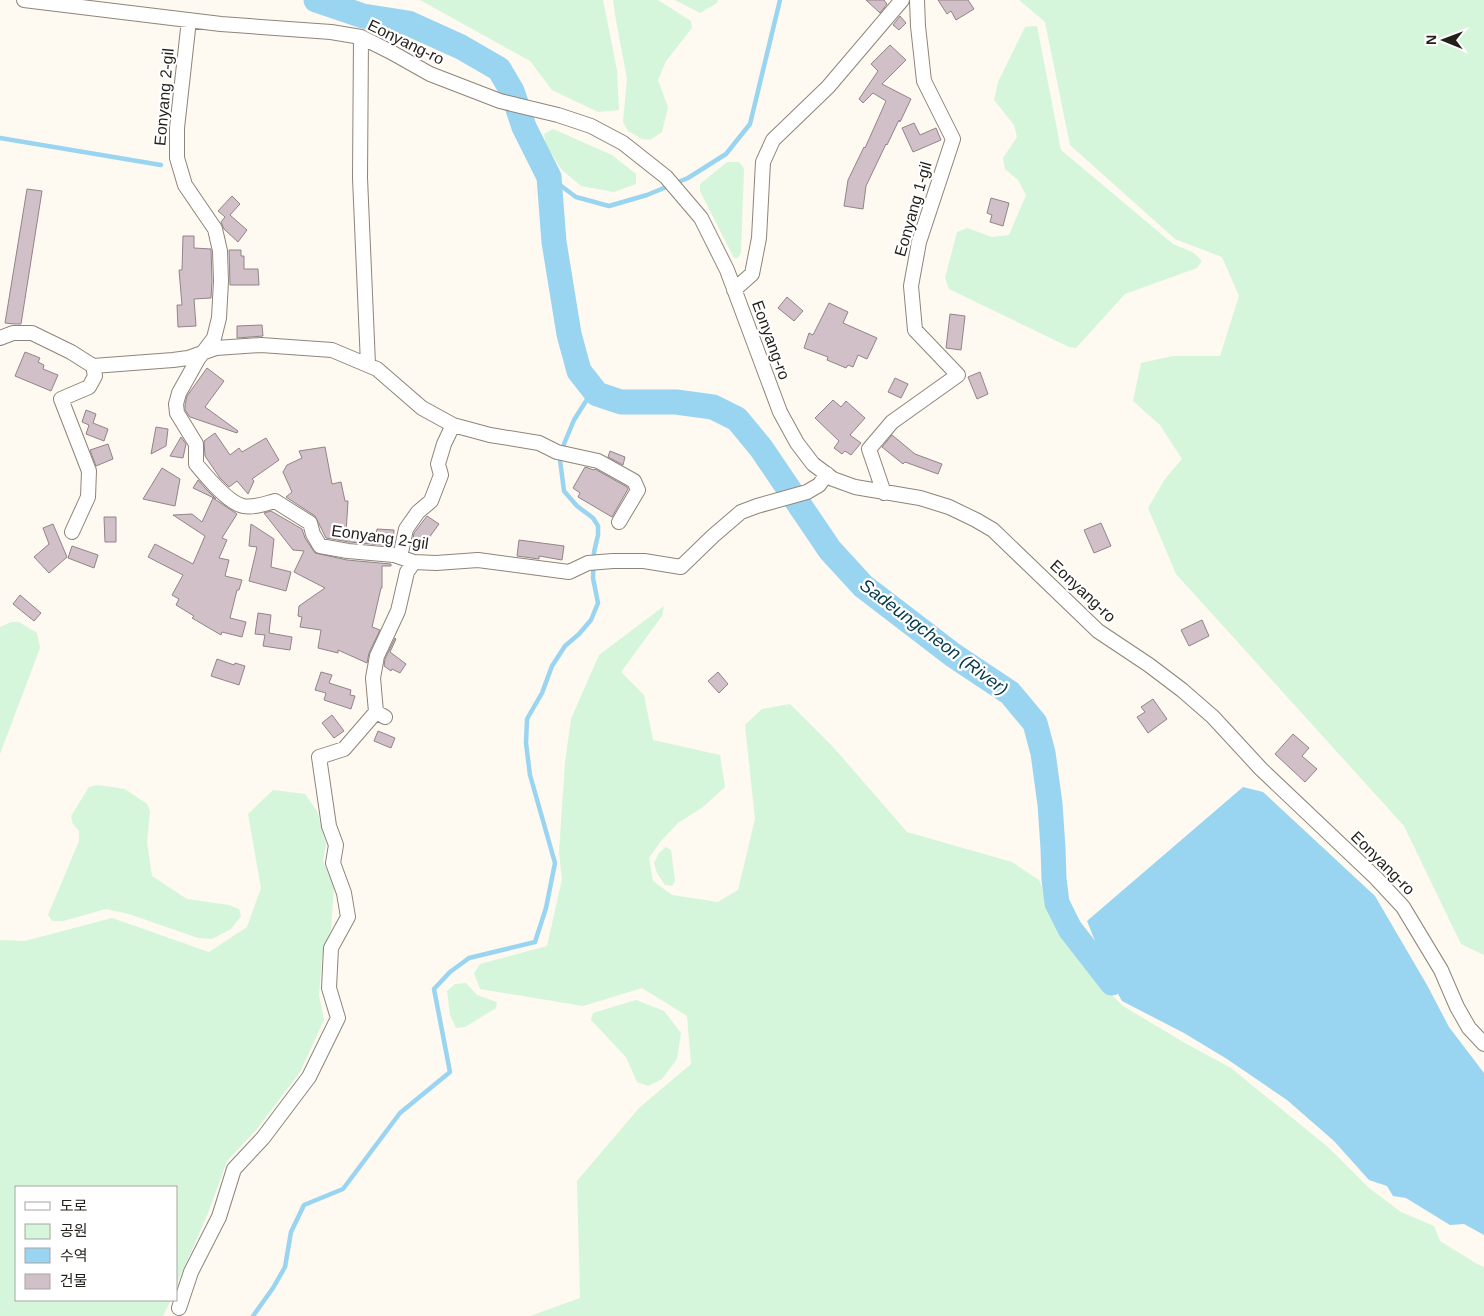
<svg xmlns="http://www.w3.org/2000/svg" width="1484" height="1316" font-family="Helvetica,'Noto Sans KR',sans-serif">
  <rect width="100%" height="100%" fill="#fef9f1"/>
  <path fill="#d5f6db" d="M420,0H603L617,70L619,110L598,112L552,90L530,61Z
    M613,0H658L691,21L692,28L666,61L658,80L668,107L662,132L650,140L642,139L628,131L623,122L627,79L615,15Z
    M675,0H718L717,3L700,13Z
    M1019,0H1484V955L1461,944L1404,826L1176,574L1148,508L1165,479L1182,459L1160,425L1133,401L1141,363L1173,356H1220L1239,296L1222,257L1175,239L1070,145L1045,22Z
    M1037,26L1061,150L1173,244L1194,253L1202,261L1197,268L1125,294L1076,348L1069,347L949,289L945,278L957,232L967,228L992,237L1009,235L1026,195L1018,180L1005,169L1003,158L1017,137L1014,125L994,100L998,82L1025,27Z
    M553,129L612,155L636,174V184L614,192L581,186L562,170L546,145L544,134Z
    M727,162H739L744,168L741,253L738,258H734L700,191V184Z
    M664,606L662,616L621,672L644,695L653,740L720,755L725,787L703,807L678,823L661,841L649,858L653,881L672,895L718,902L738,890L755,819L745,725L762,709L790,704L834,748L907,832L1012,862L1039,880L1060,929L1106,989L1123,1006L1185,1043L1231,1068L1329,1148L1369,1188L1401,1212L1434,1226L1440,1241L1477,1264L1484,1267V1316H530L580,1298L577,1181L639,1108L691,1064L687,1016L642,988L583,1006L480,989L474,973L480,964L547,946L562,879L559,852L565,762L571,719L599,655Z
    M11,622H19L37,633L40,648L0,754V627Z
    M98,785L125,789L147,804L150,811L147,842L152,876L187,899L229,905L239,909L241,916L231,929L212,939L198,938L129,914L106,909L63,921H52L48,915L79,841V831L73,824L71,816L89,787Z
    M273,790L305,794L317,811L326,843L323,862L334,886L331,930L322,957L319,995L324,1020L300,1072L257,1129L227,1161L208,1213L176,1286V1187H16V1300H171L163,1316H0V940L25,941L112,918L209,952L247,927L261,888L248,814Z
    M666,847L671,850L675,881L672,886L665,885L657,873L654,863L659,853Z
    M466,983L477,995L497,1002L496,1008L465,1027L456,1028L450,1015L447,991L455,984Z
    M636,1000L664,1011L681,1033L677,1059L662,1079L648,1086L637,1082L626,1057L591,1020L593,1013Z"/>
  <path fill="#99d4f1" d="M1243,787L1263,792L1375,896L1427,985L1449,1027L1484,1073V1235L1464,1224L1450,1225L1406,1198L1393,1196L1387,1186L1369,1180L1334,1141L1287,1100L1227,1059L1184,1033L1122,1001L1112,983L1087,921Z"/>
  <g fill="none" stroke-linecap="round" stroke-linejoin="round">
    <path stroke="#99d4f1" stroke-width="4.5" d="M0,138L161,165
      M549,177L576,197L609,206L647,195L688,178L726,154L750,124L780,0
      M253,1316L273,1288L285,1267L291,1232L304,1205L343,1189L400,1113L450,1072L434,989L450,972L469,958L535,942L546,908L555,863L530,775L526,743L527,719L542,693L552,666L565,646L579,634L591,620L598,603L593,578L594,552L598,535V526L593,518L577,506L564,491L560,460L564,444L574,420L593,390"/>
    <path stroke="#99d4f1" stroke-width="25" d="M316,0L363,16L408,23L461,47L499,69L512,91L524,127L549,177L554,242L569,334L579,371L597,394L621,402H676L713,407L737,419L761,448L830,550L863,586L953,655L1010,693L1035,723L1043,753L1050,804L1053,848L1054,879L1057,903L1070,929L1112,983"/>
  </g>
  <path fill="#d1c0c7" stroke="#93848a" d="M866,0H884L887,4L880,13Z
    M938,0H968L974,9L956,20L951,11L947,14Z
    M900,16L906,23L899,30L893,25Z
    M890,45L906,60L882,84L911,99L900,122L899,120L887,145L886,144L866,186L863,209L844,206L848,180L864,147L865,148L886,101L873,93L863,103L859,99L878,71L871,64Z
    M914,123L920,135L936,128L941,140L913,152L902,128Z
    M27,189L42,191L21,324H15L5,323Z
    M232,196L240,204L230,215L247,230L238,242L224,229L221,222L225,217L218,211Z
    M991,198L1009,203L1003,226L990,222L992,215L987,213Z
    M183,236H194V248L211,249L212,281L211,298L194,299L196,326L178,327L177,305H182L179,270H182Z
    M229,250H241V256H244V269H258L259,285H230Z
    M787,297L803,311L794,321L778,308Z
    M829,303L848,312L843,323L877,338L867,359L858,355L853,367L848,365L846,368L827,360L828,357L804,348L809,333L813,335Z
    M950,314L965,316L961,350L946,348Z
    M262,325L263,336L237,338V326Z
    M25,352L40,358L38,362L44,365L43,369L58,375L51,391L15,376Z
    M207,368L224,381L205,407L238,431L237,433L190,417L185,410V405L187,396Z
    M980,372L988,394L977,399L968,377Z
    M895,378L908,384L901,398L888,392Z
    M833,400L841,407L846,401L865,418L850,435L861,443L851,455L845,451L842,454L834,448L839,441L815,418Z
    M86,410L96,414L93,423L108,429L104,441L86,434L89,425L82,422Z
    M156,427L168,429L166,446L151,454Z
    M215,433L230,455L239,448L242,452L266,438L279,460L252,479L254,481L248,494L237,481L229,487L220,478L205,456L204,441Z
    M892,435L915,454L942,464L938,474L905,462L903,464L882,447Z
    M181,437L186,444L183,458L170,456Z
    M108,444L113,459L96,466L90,450Z
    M325,447L332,484L341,482L345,501H348L346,533L376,535L377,529L394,530L393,546L349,542L326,538L315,516L286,497L292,492L283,472L287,465L302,458L299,451Z
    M610,451L625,457L623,465L608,457Z
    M585,467L594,470L595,469L627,487L628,489L612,517L578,497L580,493L573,488Z
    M162,468L180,479L175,506L143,499Z
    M198,480L205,488L216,499L193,488Z
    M213,498L237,514L222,538L227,540L219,558L229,560L225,576L242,580L239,590H237L230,618L246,622L242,637L222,632L221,635L192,618L194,616L176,605L179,599L172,595L183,575L148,557L155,544L193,564L205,536L173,515L192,514L202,522Z
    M271,511L302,529L305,538L315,553L347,560L391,564V566H382V588H381L372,627L380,630L369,653L367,663L338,650V653L318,648L321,630L300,627L302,617L298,616L299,606L325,588L294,572L304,551L293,550L264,513Z
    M427,516L439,524L423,546L413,539L414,533Z
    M104,517H116V542H105Z
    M1101,523L1111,546L1094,553L1084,530Z
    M53,524L67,557L49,573L34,557L49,544L43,528Z
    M251,524L274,539L271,567L291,572L286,591L249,581L257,547L249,546Z
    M519,540L564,546L562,560L539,556V559L517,556Z
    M72,546L98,555L94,568L68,558Z
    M20,595L41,613L34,621L13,604Z
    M258,613L271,615L269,633L292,637L290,650L263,646L265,635L255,634Z
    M1202,620L1209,636L1189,646L1181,630Z
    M395,638L396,639L390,652L406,664L400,673L392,669L391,671L384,666L385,659Z
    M217,659L234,665L235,663L245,666L239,685L211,676Z
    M321,672L332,675L329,683L351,690L350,695L355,696L351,709L324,700L326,693L315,690Z
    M718,672L728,684L719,693L708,681Z
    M1153,699L1167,719L1148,733L1137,717L1145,712L1141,707Z
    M332,715L344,731L334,738L322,723Z
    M378,731L395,738L391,748L374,741Z
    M1293,734L1309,748L1302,756L1317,769L1305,782L1275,754Z"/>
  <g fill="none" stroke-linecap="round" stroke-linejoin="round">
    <defs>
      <path id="minor" d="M24,0L221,24L331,32L361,37L391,52L430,74L500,101L558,115L591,126L623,143L666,177L701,218L727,270L780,412L797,443L813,464L833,479L855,487L920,498L949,507L976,520L993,530L1098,631L1149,665L1182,690L1213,717L1261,769L1376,878L1403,907L1441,970L1457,1007L1469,1028L1484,1044
        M189,20L177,128V158L185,185L215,229L220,251L221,281L219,318L214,338L198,359L179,393L176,404L177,413L196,444V464C206,476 228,503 243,506C254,508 264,504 275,501L310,523L313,534L320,546L348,551L394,555L414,562L436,563L478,560L569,572L588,563L613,561H644L681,567L713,536L741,512L757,506L807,492L819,485L827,474
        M361,37L360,178L368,364
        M734,290L752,274L759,238L763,162L773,140L828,87L902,0
        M0,338L13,333H32L71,352L93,366L95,376L89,387L61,399L89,471L88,497L72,532
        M93,366L173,360L188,358L216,348L261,345L332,350L377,369L422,408L453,425L490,435L539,443L557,452L598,461L634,481L638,490L619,522
        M884,493L869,449L892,422L958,375L915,330L911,286L919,242L953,139L924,81L918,26L917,0
        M400,557L406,529L418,512L431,501L441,475L438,464L444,444L453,425
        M385,717L376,712L373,678L377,656L398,611L407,572L414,562
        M179,1308L191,1272L219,1217L234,1169L263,1138L309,1077L338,1018L329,988L331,948L348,917L344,893L333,863L336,845L329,826L319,757L344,749L376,712"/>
    </defs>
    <use href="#minor" stroke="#8e8579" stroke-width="16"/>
    <use href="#minor" stroke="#fff" stroke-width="14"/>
  </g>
  <g text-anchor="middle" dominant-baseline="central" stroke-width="4.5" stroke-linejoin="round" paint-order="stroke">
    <g font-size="16" fill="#231f1a" stroke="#fff">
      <text transform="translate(406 42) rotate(26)">Eonyang-ro</text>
      <text transform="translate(164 97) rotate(-85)">Eonyang 2-gil</text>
      <text transform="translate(913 209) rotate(-74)">Eonyang 1-gil</text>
      <text transform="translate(771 340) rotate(70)">Eonyang-ro</text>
      <text transform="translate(380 537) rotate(8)">Eonyang 2-gil</text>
      <text transform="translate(1083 591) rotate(43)">Eonyang-ro</text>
      <text transform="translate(1383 863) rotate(45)">Eonyang-ro</text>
    </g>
    <g font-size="18" font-style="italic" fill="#05394d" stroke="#fff">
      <text transform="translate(934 637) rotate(37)">Sadeungcheon (River)</text>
    </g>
  </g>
  <rect x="15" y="1186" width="162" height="115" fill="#ffffff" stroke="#a7a5a3"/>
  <rect x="25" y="1202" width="25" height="8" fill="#ffffff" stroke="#a7a5a3"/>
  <text x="60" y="1211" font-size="15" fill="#231f1a">도로</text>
  <rect x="25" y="1224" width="25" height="15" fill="#d5f6db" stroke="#a7a5a3"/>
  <text x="60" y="1236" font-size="15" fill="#231f1a">공원</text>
  <rect x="25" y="1248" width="25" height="15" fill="#99d4f1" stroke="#a7a5a3"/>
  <text x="60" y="1261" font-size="15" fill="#231f1a">수역</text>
  <rect x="25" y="1274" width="25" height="15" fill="#d1c0c7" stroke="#a7a5a3"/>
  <text x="60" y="1286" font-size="15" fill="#231f1a">건물</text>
  <g transform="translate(1444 40) rotate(271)" stroke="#ffffff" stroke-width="4" paint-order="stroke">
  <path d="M0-4L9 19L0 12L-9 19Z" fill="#231f1a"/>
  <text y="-8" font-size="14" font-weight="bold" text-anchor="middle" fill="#231f1a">N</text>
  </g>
</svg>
